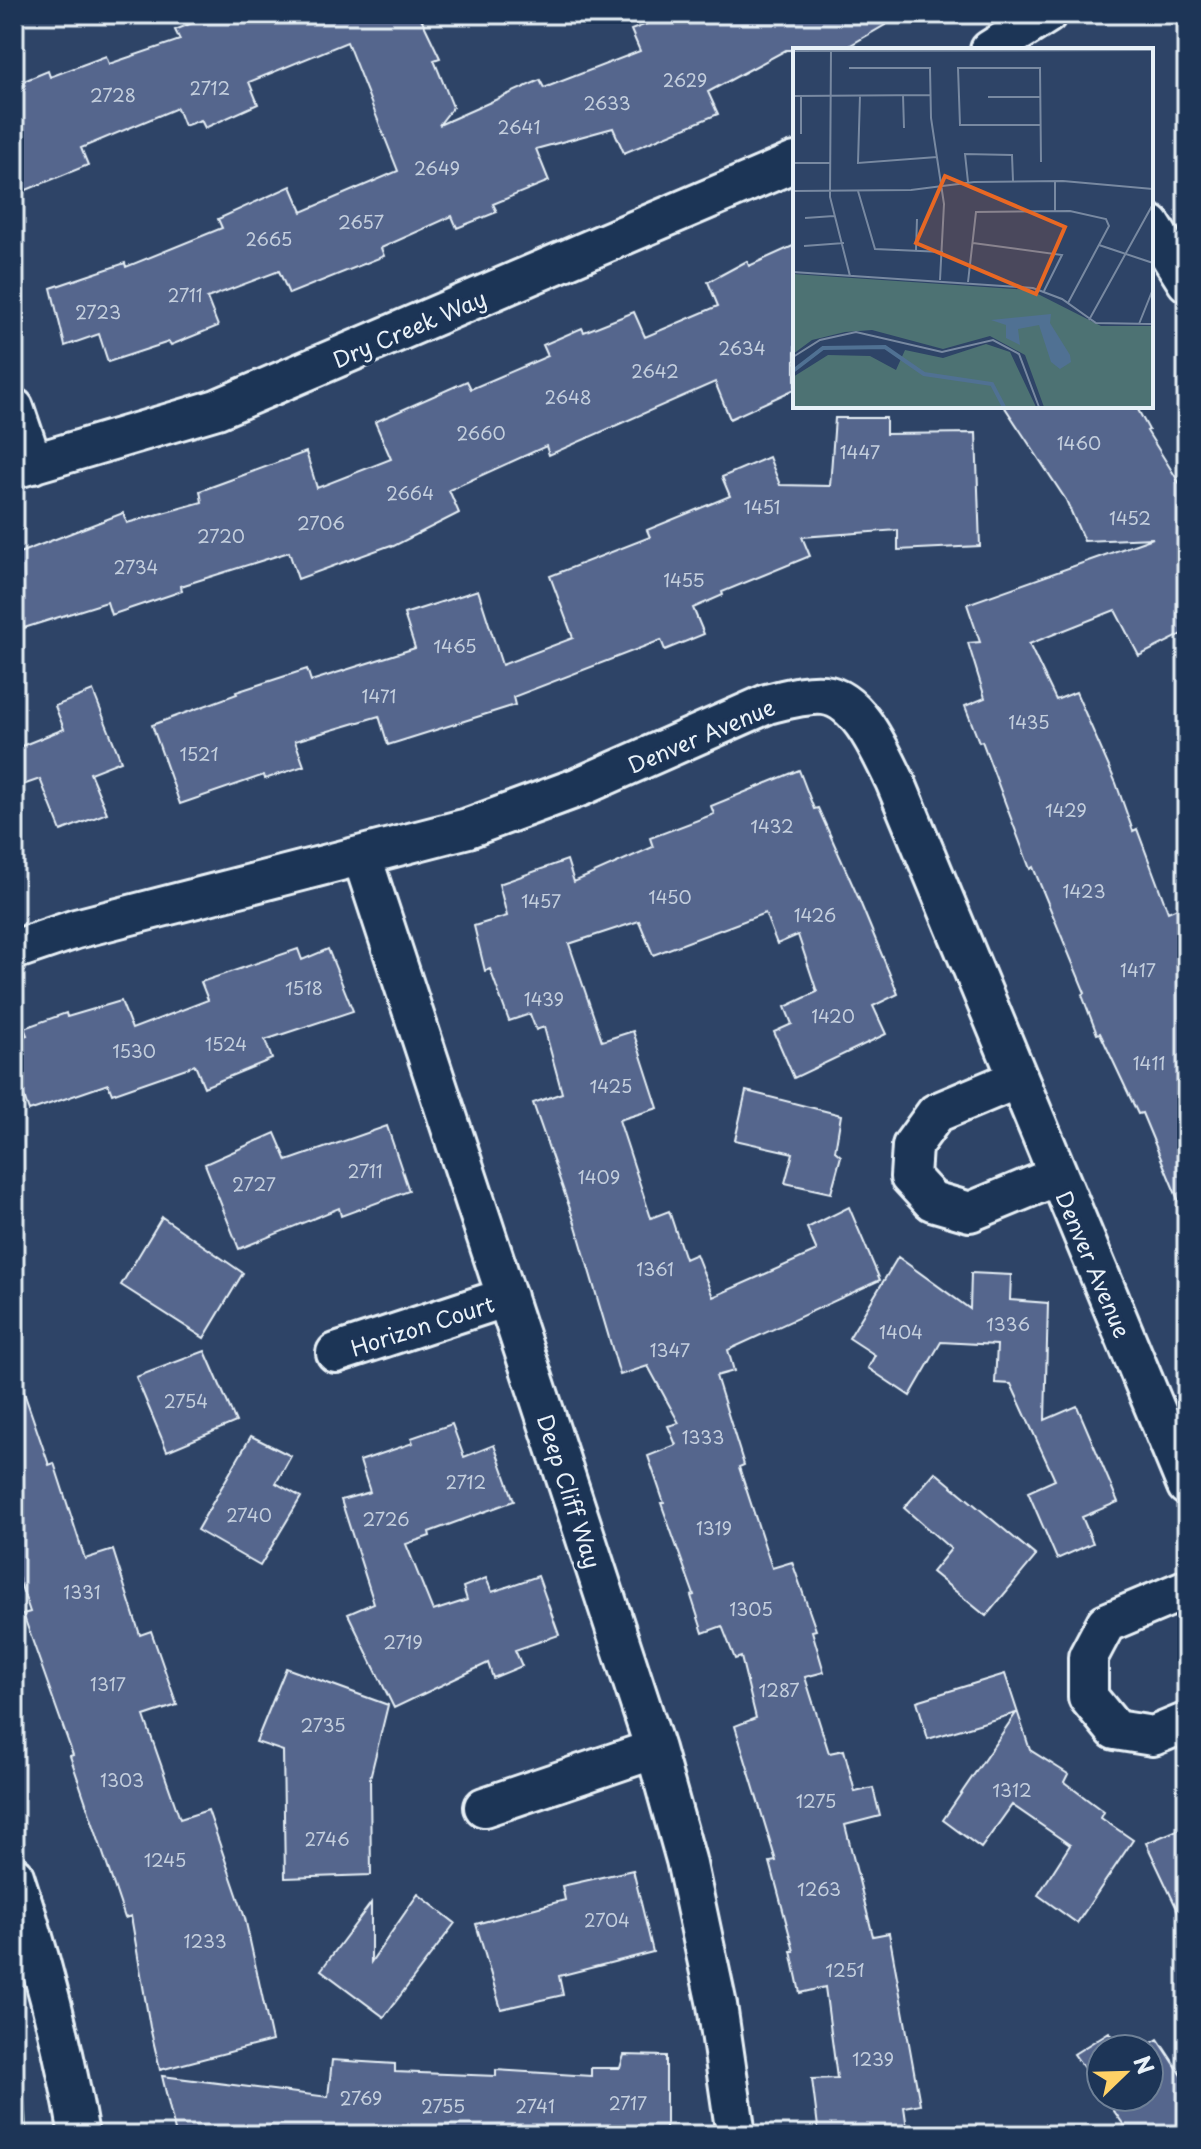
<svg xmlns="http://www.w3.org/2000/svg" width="1201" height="2149" font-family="'Playpen Sans',sans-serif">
  <rect width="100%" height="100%" fill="#2e4467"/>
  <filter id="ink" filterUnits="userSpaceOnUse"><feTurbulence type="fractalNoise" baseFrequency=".0125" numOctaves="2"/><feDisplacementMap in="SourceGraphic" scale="16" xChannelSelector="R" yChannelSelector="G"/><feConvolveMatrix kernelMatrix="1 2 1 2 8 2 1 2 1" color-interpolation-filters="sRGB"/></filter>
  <g filter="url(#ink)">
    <path fill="#4d7273" stroke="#9ab2b6" stroke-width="2" d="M14,2020L18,2031L27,2135H14Z"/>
    <path fill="#55668d" stroke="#e8f1f8" stroke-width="2" d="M214,14H419L440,58L434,60L453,107L439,125L540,80L544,88L640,51L631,30L672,14H904L842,50H786L708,92L718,114L624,153L613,128L536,149L549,181L493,204L497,212L457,228L452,216L381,248L384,256L289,294L279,271L207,298L218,326L171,345L169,342L108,362L99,334L65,346L51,288L125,263L126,267L222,228L218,219L291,186L302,212L398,171L347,42L249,82L258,104L205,128L201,120L184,126L177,108L81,148L88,165L14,195V85L48,71L50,77L106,56L109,64L180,40L175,30Z
      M795,245V389L730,419L715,382L549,455L546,446L449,490L459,513L392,547L391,545L298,579L289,552L181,586L182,591L111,615L107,602L24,628L14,603V555L123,513L127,523L202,502L200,491L306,452L317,488L391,459L375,422L467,381L471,389L548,356L543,345L582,328L584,332L634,312L645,337L718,306L708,282L747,261L749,266Z
      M1004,406H1136L1149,430L1147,431L1187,495V632L1139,656L1115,610L1029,644L1056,700L1076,692L1116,783L1133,831L1137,829L1168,912L1177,908L1187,935V1221L1142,1113L1138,1114L1100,1033L1097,1034L1082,995L1085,993L1033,867L1030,869L982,741L979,742L965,706L985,698L968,643L980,642L967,604L1153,538L1084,541L1066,500Z
      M835,418H886V434L976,433L980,546L898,550V530L802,537L810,556L722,592L723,595L693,608L704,634L665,650L661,640L513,697L515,705L388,745L379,716L295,741L304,766L265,779L264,775L180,804L152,725L237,694L236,692L307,669L311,681L415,648L404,614L478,590L502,665L573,638L550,576L650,537L647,530L730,496L722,477L769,457L780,485L830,486Z
      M93,691L121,761L90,773L107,813L61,831L40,779L14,788V749L64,729L55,706Z
      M799,770L814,809L818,808L858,897L898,994L873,1006L886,1034L794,1078L774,1032L792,1024L785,1007L817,992L798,935L777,944L765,913L653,955L639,921L569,944L602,1041L633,1031L658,1108L619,1120L651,1218L669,1211L685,1259L696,1254L713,1297L817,1251L807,1228L849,1207L880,1280L728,1350L734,1371L716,1376L744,1465L739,1467L772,1568L792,1562L816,1630L812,1631L824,1672L805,1677L829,1753L844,1750L855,1792L873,1788L880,1816L845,1825L873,1936L889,1933L920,2104L904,2107L908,2135H819L812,2079L837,2078L825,1987L800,1993L791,1951H794L770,1862L776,1861L735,1726L756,1718L741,1657L735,1659L722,1626L703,1633L691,1596L694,1595L661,1503H664L648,1456L676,1445L668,1426L679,1423L648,1366L620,1375L576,1226L533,1103L562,1093L544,1027L536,1030L530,1014L509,1021L490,969L485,971L474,926L507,916L499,884L567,860L574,882L653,847L650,838L714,814L711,806Z
      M298,949L302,960L328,949L353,1011L265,1040L272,1059L204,1087L195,1065L112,1094L108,1084L29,1111L14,1069V1039L27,1035L24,1028L66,1013L67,1017L121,1001L132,1029L208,1000L201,982Z
      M746,1091L841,1115L835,1151L841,1156L831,1193L785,1183L793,1153L735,1140Z
      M387,1126L409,1191L341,1216L339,1208L239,1249L205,1164L275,1133L287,1161Z
      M162,1217L243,1273L204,1338L121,1285Z
      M898,1257L970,1309L971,1273L1011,1275L1010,1300L1048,1303L1045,1420L1077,1406L1118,1502L1082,1517L1093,1543L1057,1559L1028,1492L1055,1480L1011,1384L995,1383L997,1345L941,1342L910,1396L868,1368L875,1355L849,1338Z
      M205,1351L236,1422L167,1451L136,1377Z
      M19,1378L49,1465L54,1463L85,1559L113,1550L140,1635L151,1631L177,1705L144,1716L180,1819L208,1810L245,1918L272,2041L160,2070L150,2027L131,1916L125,1918L70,1756L73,1755L23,1614L30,1612L14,1565V1379Z
      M452,1424L464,1457L494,1445L514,1501L429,1532L430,1536L406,1544L433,1611L467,1600L463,1587L486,1578L492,1592L538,1576L559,1635L515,1650L522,1666L493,1678L488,1663L394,1708L348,1614L374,1603L341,1500L370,1492L360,1461L413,1443L411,1438Z
      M251,1436L291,1456L276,1483L301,1497L260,1566L197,1530Z
      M935,1472L1036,1556L986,1616L932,1572L951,1549L904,1508Z
      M286,1668L388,1705L370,1778L371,1875L285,1878L283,1751L256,1742Z
      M1005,1674L1030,1750L1068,1774L1064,1782L1104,1812L1101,1818L1133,1840L1077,1923L1038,1895L1070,1845L1012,1805L981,1848L943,1820L1016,1713L928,1739L917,1701Z
      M1187,1826V1930L1146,1843Z
      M633,1870L653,1952L559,1976L563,1995L501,2009L476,1924L565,1900L562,1886Z
      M418,1894L455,1923L384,2017L321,1970L371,1903V1962Z
      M1109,2032L1120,2049H1101V2092L1074,2054Z
      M1158,2039L1187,2083V2135H1131L1104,2097H1149V2049H1142Z
      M624,2055L666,2056V2135H176L162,2076L328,2097L332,2060L395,2064V2072L496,2076V2070L591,2076V2068H620Z"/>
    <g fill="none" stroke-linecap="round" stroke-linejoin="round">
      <defs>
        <path id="street" d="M990,50L1047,14
          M1151,225L1187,282
          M14,408L33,464
          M14,469L217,409L795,162
          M362,857L655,1749L686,1860L717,2005L736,2135
          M14,950L76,929L468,828L579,787L767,704C784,700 806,693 824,695C859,699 881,753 895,781L1187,1486
          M1017,1079L936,1113L912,1146L910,1177L932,1201L970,1212L1057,1176
          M336,1353L507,1297
          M1187,1589L1106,1623L1088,1657V1697L1115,1730L1153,1736L1187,1722
          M484,1807L655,1749
          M14,1876C42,1961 64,2047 79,2135"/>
      </defs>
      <use href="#street" stroke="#e8f1f8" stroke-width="44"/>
      <use href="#street" stroke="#1d3557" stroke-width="38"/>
    </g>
  </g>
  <g text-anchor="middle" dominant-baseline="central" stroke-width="7" stroke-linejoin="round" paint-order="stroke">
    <g font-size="18" fill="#c3cedd">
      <text x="685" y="79">2629</text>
      <text x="210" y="87">2712</text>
      <text x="113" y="94">2728</text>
      <text x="607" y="102">2633</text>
      <text x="519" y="126">2641</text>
      <text x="437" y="167">2649</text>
      <text x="361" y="221">2657</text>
      <text x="269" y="238">2665</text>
      <text x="185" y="294">2711</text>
      <text x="98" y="311">2723</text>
      <text x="742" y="347">2634</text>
      <text x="655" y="370">2642</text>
      <text x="568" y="396">2648</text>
      <text x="481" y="432">2660</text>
      <text x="1079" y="442">1460</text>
      <text x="860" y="451">1447</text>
      <text x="410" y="492">2664</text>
      <text x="762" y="506">1451</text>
      <text x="1130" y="517">1452</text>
      <text x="321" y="522">2706</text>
      <text x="221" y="535">2720</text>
      <text x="136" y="566">2734</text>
      <text x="684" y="579">1455</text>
      <text x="455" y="645">1465</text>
      <text x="379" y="695">1471</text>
      <text x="1029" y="721">1435</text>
      <text x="199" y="753">1521</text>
      <text x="1066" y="809">1429</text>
      <text x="772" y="825">1432</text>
      <text x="1084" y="890">1423</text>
      <text x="670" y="896">1450</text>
      <text x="541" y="900">1457</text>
      <text x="815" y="914">1426</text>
      <text x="1138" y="969">1417</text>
      <text x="304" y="987">1518</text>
      <text x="544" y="998">1439</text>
      <text x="833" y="1015">1420</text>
      <text x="226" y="1043">1524</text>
      <text x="134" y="1050">1530</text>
      <text x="1149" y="1062">1411</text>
      <text x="611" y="1085">1425</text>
      <text x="365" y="1170">2711</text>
      <text x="599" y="1176">1409</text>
      <text x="254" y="1183">2727</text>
      <text x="655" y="1268">1361</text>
      <text x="1008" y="1323">1336</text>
      <text x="901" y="1331">1404</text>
      <text x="670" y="1349">1347</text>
      <text x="186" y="1400">2754</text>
      <text x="703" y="1436">1333</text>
      <text x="466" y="1481">2712</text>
      <text x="249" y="1514">2740</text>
      <text x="386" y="1518">2726</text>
      <text x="714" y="1527">1319</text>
      <text x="82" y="1591">1331</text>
      <text x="751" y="1608">1305</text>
      <text x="403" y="1641">2719</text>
      <text x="108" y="1683">1317</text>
      <text x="779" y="1689">1287</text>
      <text x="323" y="1724">2735</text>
      <text x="122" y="1779">1303</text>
      <text x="1012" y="1789">1312</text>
      <text x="816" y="1800">1275</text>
      <text x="327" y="1838">2746</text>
      <text x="165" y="1859">1245</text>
      <text x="819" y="1888">1263</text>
      <text x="607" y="1919">2704</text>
      <text x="205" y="1940">1233</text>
      <text x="845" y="1969">1251</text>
      <text x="873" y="2058">1239</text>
      <text x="361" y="2097">2769</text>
      <text x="628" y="2102">2717</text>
      <text x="443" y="2105">2755</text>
      <text x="535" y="2105">2741</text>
    </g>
    <g font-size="22" fill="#e8f1f8" stroke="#1d3557">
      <text transform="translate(409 328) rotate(-23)">Dry Creek Way</text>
      <text transform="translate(701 735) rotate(-23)">Denver Avenue</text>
      <text transform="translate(1094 1264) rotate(67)">Denver Avenue</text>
      <text transform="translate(422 1325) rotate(-18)">Horizon Court</text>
      <text transform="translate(570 1491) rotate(72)">Deep Cliff Way</text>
    </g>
  </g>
  <g transform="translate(793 48)">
    <rect width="360" height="360" fill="#2e4467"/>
    <path d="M0,226L237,242L308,278H360V359H251L232,307L197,288L150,301L79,282L52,284L19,292L0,306ZM193,296L217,304L243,359H0V329L35,307L77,308L103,322L112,302L150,310Z" fill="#4d7273"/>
    <path d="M258,266L257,275L277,307L278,314L267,321L258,314L246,277L225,281L227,297L213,290V277L198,272Z" fill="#507193"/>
    <path fill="none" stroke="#507193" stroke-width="4" d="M0,323L30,300L92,299L131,326L199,336L211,359"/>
    <path fill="none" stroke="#7889a1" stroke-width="2" d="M38,1L37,149L57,228M0,3L360,2M56,20H137L138,70L151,156L147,232M67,47L65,115L144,109M110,47L111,80M0,48L138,47M8,48V86M195,49H247M247,77H167L165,20H247L248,114M0,115H37M175,134L172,106L219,107L220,133M0,143L118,142L181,134L270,133L360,141M65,143L82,201L150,204M262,163V133M12,170L41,168M180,195L269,207L251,243M306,197L360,215M11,198L51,195M123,202L124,171M0,224L240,240L269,251L303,275L360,276M175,234L183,164L277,163L313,171L316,178L275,255M296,272L360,156M346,276L360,241M0,309L27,292L63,284L149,304L200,292L226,306L246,359"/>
    <path fill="#e86824" fill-opacity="0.15" stroke="#e86824" stroke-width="4" d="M152,128L272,179L243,246L123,195Z"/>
    <rect width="360" height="360" fill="none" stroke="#e8f1f8" stroke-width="4"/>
  </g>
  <rect width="1201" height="2149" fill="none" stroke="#1d3557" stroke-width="48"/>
  <rect x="24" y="24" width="1153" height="2101" fill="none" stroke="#e8f1f8" stroke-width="3" filter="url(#ink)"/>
  <g transform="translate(1125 2073) rotate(67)"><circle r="38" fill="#1d3557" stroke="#6e8097" stroke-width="2"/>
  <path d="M0-6L14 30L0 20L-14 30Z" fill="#ffd166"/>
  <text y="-12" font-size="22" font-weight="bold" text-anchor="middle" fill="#e8f1f8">N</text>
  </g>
</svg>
